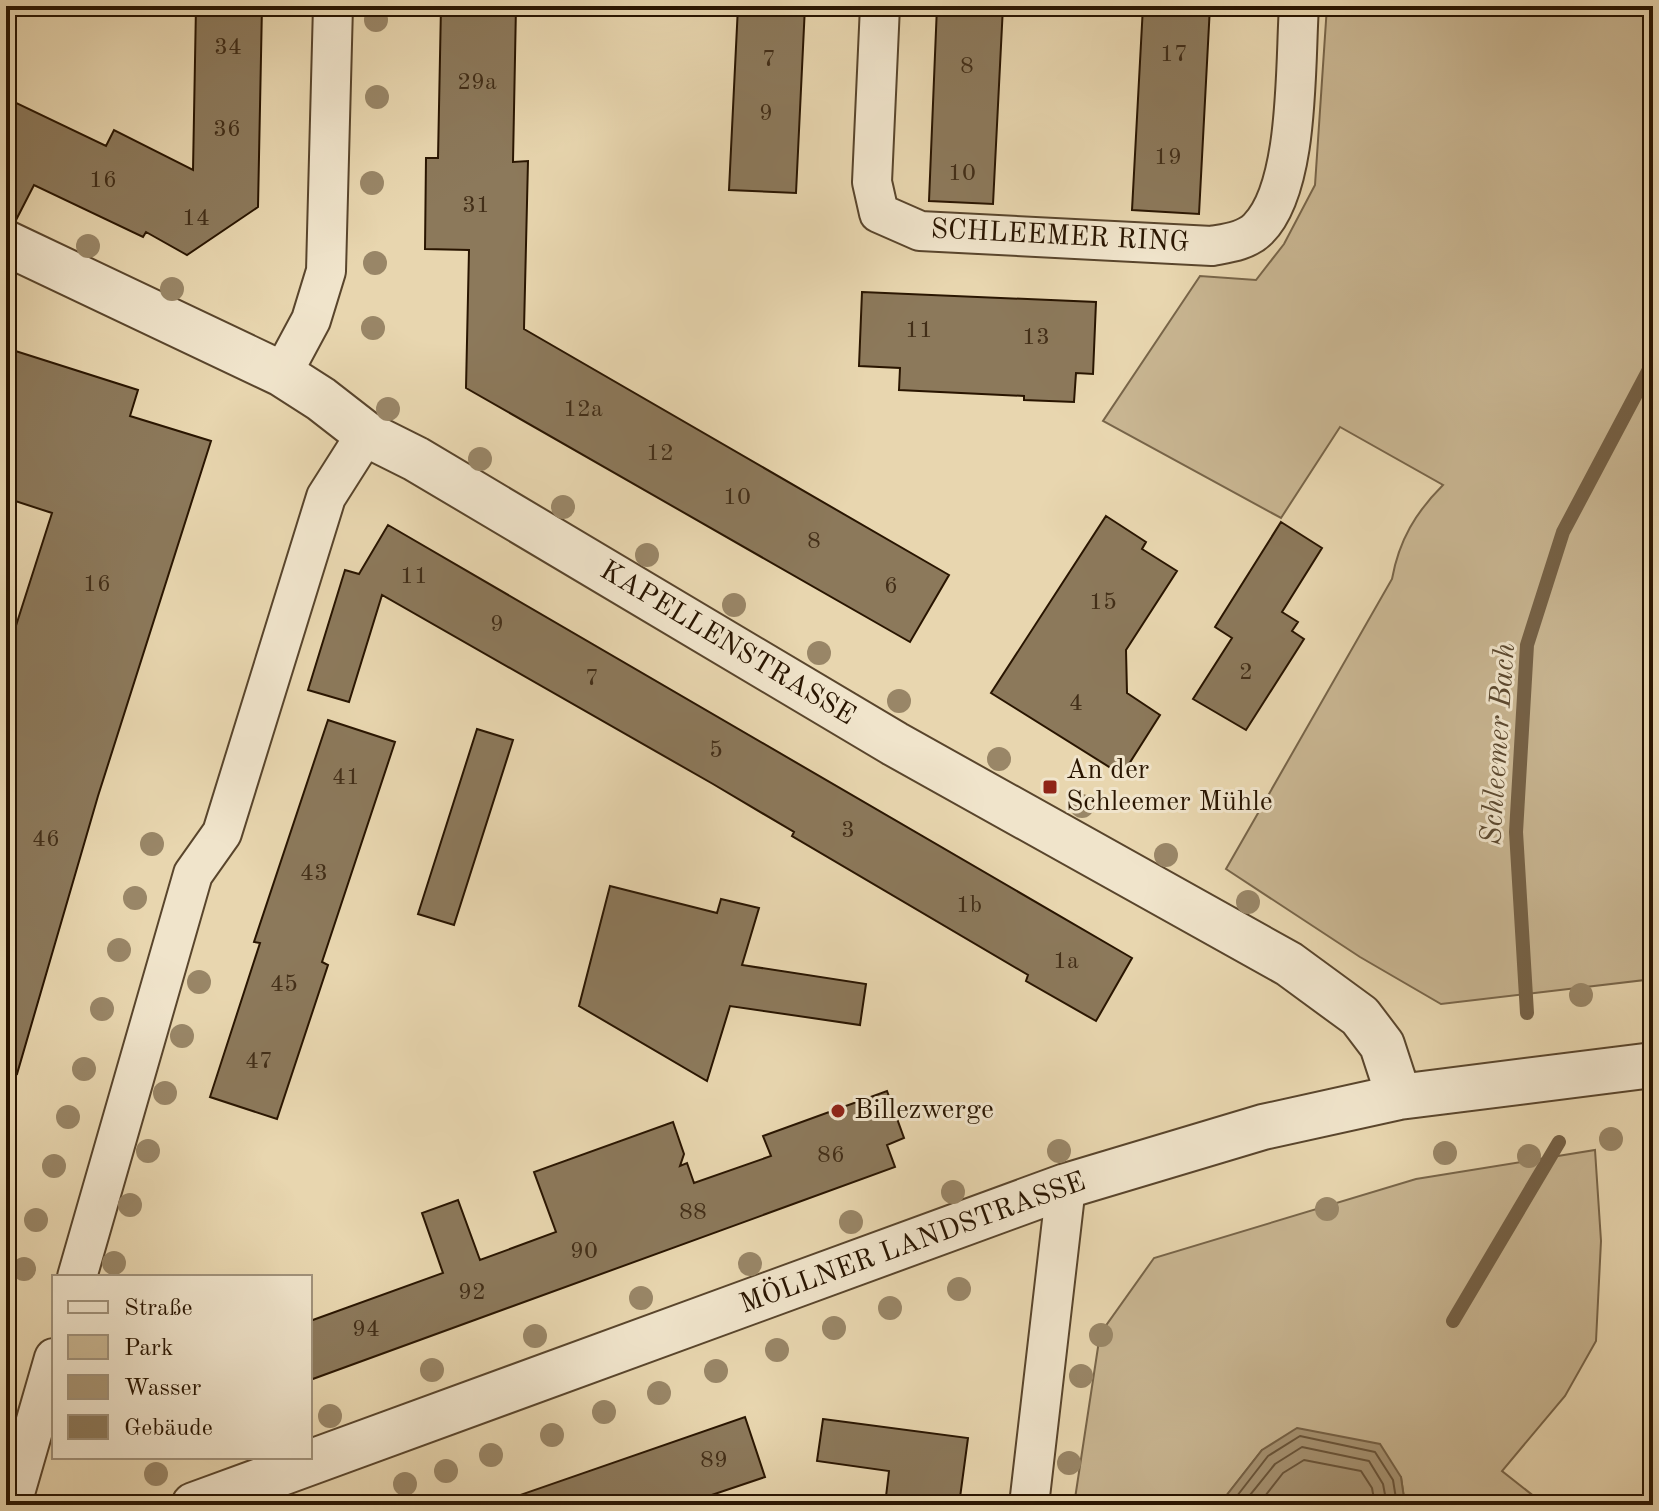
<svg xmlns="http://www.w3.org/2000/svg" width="1659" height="1511" font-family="'Old Standard TT',serif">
  <rect width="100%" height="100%" fill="#e8d6af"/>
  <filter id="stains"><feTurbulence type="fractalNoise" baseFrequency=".0025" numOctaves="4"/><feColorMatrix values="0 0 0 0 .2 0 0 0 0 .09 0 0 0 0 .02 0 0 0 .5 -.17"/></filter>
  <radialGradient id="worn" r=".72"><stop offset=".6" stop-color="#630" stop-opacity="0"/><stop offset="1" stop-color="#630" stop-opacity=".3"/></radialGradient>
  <path fill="#c8b591" stroke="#786549" stroke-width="2" d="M1327,6H1653V979L1441,1004L1360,957L1226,869L1392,579C1399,540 1416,512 1443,485L1340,427L1281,518L1103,421L1200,276L1256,280L1284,244L1315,185Z
    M1595,1150L1601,1241L1596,1341L1565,1396L1502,1471L1545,1505H1405L1401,1477L1262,1450L1219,1505H1074L1100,1334L1154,1258L1416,1179Z"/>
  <path fill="#a79474" stroke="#756146" stroke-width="2" d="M1297,1428L1380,1444L1401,1477L1405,1505H1219L1262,1450Z"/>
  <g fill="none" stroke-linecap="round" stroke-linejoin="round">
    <path stroke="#68543a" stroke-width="2" d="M1230,1505L1268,1456L1300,1436L1375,1452L1393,1480L1397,1505
      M1242,1505L1275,1464L1302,1447L1369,1461L1383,1484L1387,1505
      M1258,1505L1283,1473L1304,1460L1361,1471L1372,1488L1375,1505"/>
    <path stroke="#756146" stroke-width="14" d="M1527,1013L1516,832L1527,645L1563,532L1653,362
      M1453,1321L1559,1142"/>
  </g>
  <path fill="#8c795b" stroke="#291501" stroke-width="2" d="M196,6H262L258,207L187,255L146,232L143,237L34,185L16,220L6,218V98L106,146L114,130L193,170Z
    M441,6H516L513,162L528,161L524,329L949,575L910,642L466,388L469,250L425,249L426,158H438Z
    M738,6H805L796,193L729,190Z
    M937,6H1003L993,204L929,201Z
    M1143,6H1210L1199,214L1132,210Z
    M862,292L1096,302L1093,374L1076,373L1074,402L1024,400V396L899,390L900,368L859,366Z
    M6,348L138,390L130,416L211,441L98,796L17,1074L6,1072V657L52,513L6,498Z
    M1106,516L1146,542L1142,549L1177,571L1126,650L1127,693L1160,715L1122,775L991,693Z
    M1281,522L1322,548L1282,612L1298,622L1292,631L1304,639L1246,730L1193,699L1232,638L1215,627Z
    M388,525L1132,958L1096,1021L1026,981L1028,975L792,836L794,832L713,784L382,595L349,702L308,690L345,570L359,574Z
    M328,720L395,742L322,962L328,965L277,1119L210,1097L260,943L254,942Z
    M477,729L513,740L454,925L418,914Z
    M610,886L717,913L721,899L759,908L742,965L866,984L860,1025L730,1006L707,1081L579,1006Z
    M887,1091L904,1138L887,1145L895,1167L310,1380V1321L443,1273L422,1213L458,1200L480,1260L556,1232L534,1172L673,1122L684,1154L680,1166L687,1163L694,1183L771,1156L763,1136Z
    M745,1417L765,1477L682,1505H507L506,1500Z
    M823,1419L968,1438L959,1505H885L889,1471L817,1461Z"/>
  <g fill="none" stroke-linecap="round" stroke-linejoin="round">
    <defs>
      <path id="minor" d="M880,6L872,182L879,213L920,231L1212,246C1228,243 1246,241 1258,229C1300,187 1295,64 1299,6
        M282,374L311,320L326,271L333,6
        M77,1277L193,874L222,833L326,497L366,434
        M15,1505L13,1500L54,1358
        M1029,1505L1066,1186"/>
      <path id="tertiary" d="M6,243L282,374L321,399L366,434L416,459L895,744L1289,964L1360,1016L1382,1045L1399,1097
        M194,1505L1066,1186L1263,1127L1399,1097L1653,1065"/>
    </defs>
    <use href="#minor" stroke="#59452c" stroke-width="42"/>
    <use href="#tertiary" stroke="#59452c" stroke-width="48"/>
    <use href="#minor" stroke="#f0e4cb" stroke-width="38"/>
    <use href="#tertiary" stroke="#f0e4cb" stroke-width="44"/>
  </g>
  <g fill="#998667">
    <circle cx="376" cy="20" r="12"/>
    <circle cx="377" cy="97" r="12"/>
    <circle cx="372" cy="183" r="12"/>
    <circle cx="88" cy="246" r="12"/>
    <circle cx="375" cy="263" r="12"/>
    <circle cx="172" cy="289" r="12"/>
    <circle cx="373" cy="328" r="12"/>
    <circle cx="388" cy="409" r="12"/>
    <circle cx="480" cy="459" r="12"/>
    <circle cx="563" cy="507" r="12"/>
    <circle cx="647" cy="555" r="12"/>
    <circle cx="734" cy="605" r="12"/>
    <circle cx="819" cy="653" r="12"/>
    <circle cx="899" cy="701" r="12"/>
    <circle cx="999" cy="759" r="12"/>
    <circle cx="1082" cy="806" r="12"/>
    <circle cx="152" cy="844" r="12"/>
    <circle cx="1166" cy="855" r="12"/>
    <circle cx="135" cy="898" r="12"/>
    <circle cx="1248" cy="902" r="12"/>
    <circle cx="119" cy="950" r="12"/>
    <circle cx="199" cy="982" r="12"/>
    <circle cx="1581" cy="995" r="12"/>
    <circle cx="102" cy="1009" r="12"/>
    <circle cx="182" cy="1036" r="12"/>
    <circle cx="84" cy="1069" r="12"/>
    <circle cx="165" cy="1093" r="12"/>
    <circle cx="68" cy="1117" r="12"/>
    <circle cx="1611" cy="1139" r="12"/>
    <circle cx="148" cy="1151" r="12"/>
    <circle cx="1059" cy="1151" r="12"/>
    <circle cx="1445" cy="1153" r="12"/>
    <circle cx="1529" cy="1156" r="12"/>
    <circle cx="54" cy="1166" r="12"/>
    <circle cx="953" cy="1192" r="12"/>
    <circle cx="130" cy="1205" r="12"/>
    <circle cx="1327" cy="1209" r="12"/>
    <circle cx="36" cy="1220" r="12"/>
    <circle cx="851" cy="1222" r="12"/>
    <circle cx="114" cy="1263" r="12"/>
    <circle cx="750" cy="1264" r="12"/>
    <circle cx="24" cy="1269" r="12"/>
    <circle cx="959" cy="1289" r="12"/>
    <circle cx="641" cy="1298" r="12"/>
    <circle cx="890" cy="1308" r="12"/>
    <circle cx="834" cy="1328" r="12"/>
    <circle cx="1101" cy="1335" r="12"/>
    <circle cx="535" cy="1336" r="12"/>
    <circle cx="777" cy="1350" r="12"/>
    <circle cx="432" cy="1370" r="12"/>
    <circle cx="716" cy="1371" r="12"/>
    <circle cx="1081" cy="1376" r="12"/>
    <circle cx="659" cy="1393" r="12"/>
    <circle cx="604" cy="1412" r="12"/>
    <circle cx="330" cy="1416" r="12"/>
    <circle cx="552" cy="1435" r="12"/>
    <circle cx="491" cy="1455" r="12"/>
    <circle cx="1069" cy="1463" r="12"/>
    <circle cx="446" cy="1471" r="12"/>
    <circle cx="156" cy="1474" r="12"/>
    <circle cx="405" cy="1484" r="12"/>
  </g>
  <g fill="#8f2418" stroke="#f0e4cb" stroke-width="3">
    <rect x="1042" y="779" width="16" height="16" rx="4"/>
    <circle cx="838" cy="1111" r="8"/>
  </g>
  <g text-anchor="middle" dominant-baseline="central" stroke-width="6" stroke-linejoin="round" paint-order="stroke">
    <g font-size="24" fill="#422e18">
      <text x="228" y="48">34</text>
      <text x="1174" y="55">17</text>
      <text x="769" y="60">7</text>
      <text x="967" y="67">8</text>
      <text x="477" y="83">29a</text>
      <text x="766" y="114">9</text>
      <text x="227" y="130">36</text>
      <text x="1168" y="158">19</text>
      <text x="962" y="174">10</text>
      <text x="103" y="181">16</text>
      <text x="476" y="206">31</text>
      <text x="196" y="219">14</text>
      <text x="919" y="331">11</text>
      <text x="1036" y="338">13</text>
      <text x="583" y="410">12a</text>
      <text x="660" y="454">12</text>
      <text x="737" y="498">10</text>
      <text x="814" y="542">8</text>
      <text x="414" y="577">11</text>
      <text x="97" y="585">16</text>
      <text x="891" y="587">6</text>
      <text x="1103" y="603">15</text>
      <text x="497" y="625">9</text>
      <text x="1246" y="673">2</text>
      <text x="592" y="679">7</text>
      <text x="1076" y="704">4</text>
      <text x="716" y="751">5</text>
      <text x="346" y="778">41</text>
      <text x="848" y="831">3</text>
      <text x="46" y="840">46</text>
      <text x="314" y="874">43</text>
      <text x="969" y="906">1b</text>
      <text x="1066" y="962">1a</text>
      <text x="284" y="985">45</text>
      <text x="259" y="1062">47</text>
      <text x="831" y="1156">86</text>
      <text x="693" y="1213">88</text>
      <text x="584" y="1252">90</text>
      <text x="472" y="1293">92</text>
      <text x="366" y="1330">94</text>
      <text x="714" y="1461">89</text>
    </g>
    <g font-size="28" fill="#291501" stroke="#f0e4cb">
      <text transform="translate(1060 237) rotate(3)">SCHLEEMER RING</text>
      <text transform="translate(727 644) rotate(31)">KAPELLENSTRASSE</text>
      <text transform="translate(913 1244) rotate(-20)">MÖLLNER LANDSTRASSE</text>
    </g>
    <g font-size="28" fill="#291501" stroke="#f0e4cb" text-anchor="start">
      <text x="1066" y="771">An der<tspan x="1066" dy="32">Schleemer Mühle</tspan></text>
      <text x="854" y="1111">Billezwerge</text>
    </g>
    <g font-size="30" font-style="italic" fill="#5b482f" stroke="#f0e4cb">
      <text transform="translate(1499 744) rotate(-86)">Schleemer Bach</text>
    </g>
  </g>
  <rect width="1659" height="1511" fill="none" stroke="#e8d6af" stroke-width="32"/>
  <rect x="8" y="8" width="1643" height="1495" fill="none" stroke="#291501" stroke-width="4"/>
  <rect x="16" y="16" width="1627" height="1479" fill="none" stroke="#291501" stroke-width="2"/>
  <rect x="52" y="1275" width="260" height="184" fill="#f0e4cb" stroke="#a0917a" stroke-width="2"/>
  <rect x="68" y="1301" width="40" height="12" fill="#f0e4cb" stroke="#a0917a" stroke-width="2"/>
  <text x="124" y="1315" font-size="24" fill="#291501">Straße</text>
  <rect x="68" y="1335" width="40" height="24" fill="#c8b591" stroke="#a0917a" stroke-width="2"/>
  <text x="124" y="1355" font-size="24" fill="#291501">Park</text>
  <rect x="68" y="1375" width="40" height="24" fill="#a79474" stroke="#a0917a" stroke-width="2"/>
  <text x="124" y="1395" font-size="24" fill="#291501">Wasser</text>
  <rect x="68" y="1415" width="40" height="24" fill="#8c795b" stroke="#a0917a" stroke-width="2"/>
  <text x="124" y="1435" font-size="24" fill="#291501">Gebäude</text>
  <rect width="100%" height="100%" filter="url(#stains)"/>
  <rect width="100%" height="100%" fill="url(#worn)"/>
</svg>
